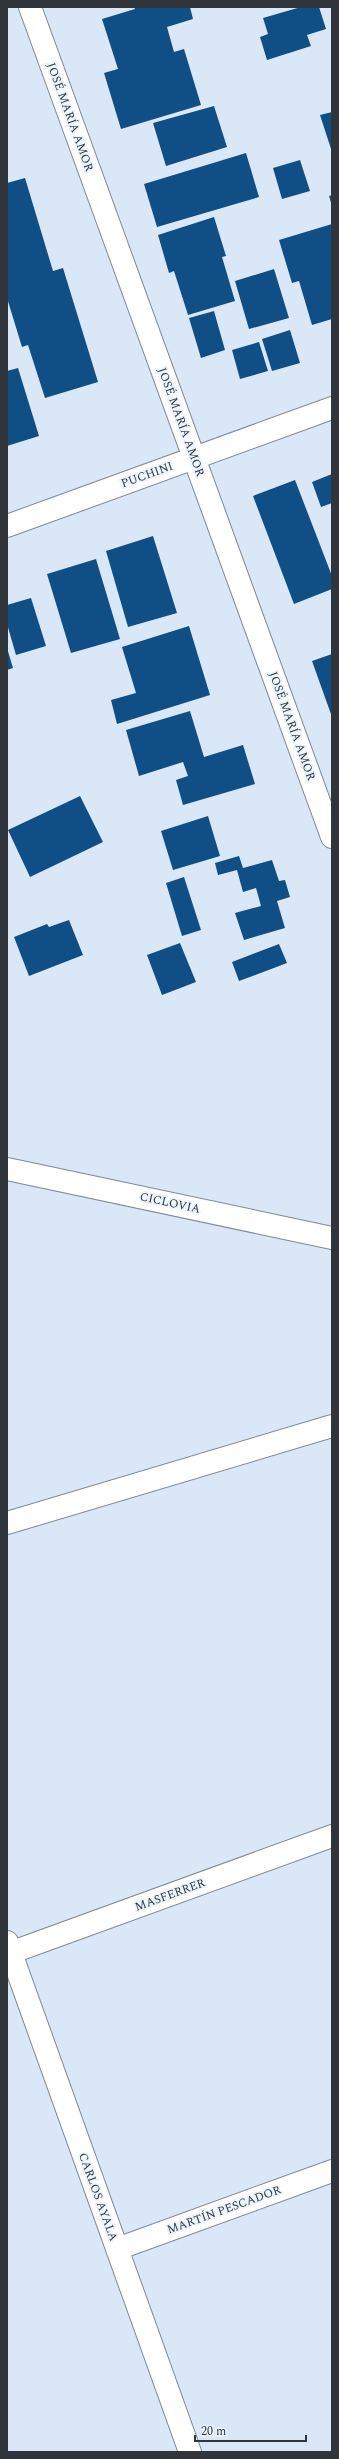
<svg xmlns="http://www.w3.org/2000/svg" width="339" height="2459" font-family="Spectral,serif">
  <rect width="100%" height="100%" fill="#dae7f6"/>
  <path fill="#0f4f86" d="M134,7H190L193,19L167,27L174,52L184,49L201,105L121,129L104,73L118,69L102,19L135,9Z
    M301,7H319L326,29L307,35L311,46L267,60L260,37L268,34L263,18Z
    M214,106L227,147L166,166L153,123Z
    M332,112V152L320,115Z
    M246,153L259,197L157,227L144,184Z
    M300,160L310,191L282,199L273,168Z
    M25,178L53,271L63,268L98,382L45,398L28,345L22,347L7,298V183Z
    M332,195V206L329,196Z
    M214,217L226,256L222,257L235,301L188,315L174,271L169,273L158,235Z
    M332,224V319L312,325L299,281L292,283L279,240Z
    M274,269L289,318L249,329L235,281Z
    M214,311L225,350L201,358L189,318Z
    M290,330L300,363L272,371L262,339Z
    M259,342L268,371L240,379L232,350Z
    M18,368L39,436L7,446V371Z
    M332,474V503L321,507L312,482Z
    M295,480L332,576V589L294,604L253,496Z
    M153,536L177,613L128,627L106,551Z
    M96,559L120,639L71,653L47,574Z
    M31,598L46,646L16,655L7,624V605Z
    M189,626L210,695L117,724L111,700L136,693L122,647Z
    M7,648L13,668L7,670Z
    M332,654V717L312,661Z
    M190,711L204,757L243,745L255,784L183,805L176,780L188,776L183,762L139,776L126,730Z
    M80,796L103,842L30,877L8,830Z
    M208,816L220,856L173,870L161,831Z
    M239,856L243,868L272,860L279,881L285,880L290,897L277,901L285,928L244,940L235,913L261,906L256,888L243,892L237,870L218,875L215,863Z
    M184,877L201,930L182,936L166,883Z
    M69,920L83,955L29,976L14,937L47,924L49,927Z
    M180,943L196,982L162,995L147,955Z
    M279,944L287,963L239,981L232,962Z"/>
  <g fill="none" stroke-linecap="round" stroke-linejoin="round">
    <defs>
      <path id="minor" d="M30,7L332,837
        M7,526L332,408
        M7,1169L332,1238
        M7,1523L332,1426
        M7,1942L190,2452
        M7,1954L332,1836
        M117,2249L332,2171"/>
    </defs>
    <use href="#minor" stroke="#7d8996" stroke-width="24"/>
    <use href="#minor" stroke="#fff" stroke-width="22"/>
  </g>
  <g text-anchor="middle" dominant-baseline="central" stroke-width="4" stroke-linejoin="round" paint-order="stroke">
    <g font-size="12" fill="#2f353a" stroke="#ecf4fd">
      <text transform="translate(70 117) rotate(70)">JOSÉ MARÍA AMOR</text>
      <text transform="translate(181 422) rotate(70)">JOSÉ MARÍA AMOR</text>
      <text transform="translate(147 475) rotate(-20)">PUCHINI</text>
      <text transform="translate(292 726) rotate(70)">JOSÉ MARÍA AMOR</text>
      <text transform="translate(170 1203) rotate(12)">CICLOVIA</text>
      <text transform="translate(170 1895) rotate(-20)">MASFERRER</text>
      <text transform="translate(98 2197) rotate(70)">CARLOS AYALA</text>
      <text transform="translate(224 2210) rotate(-20)">MARTÍN PESCADOR</text>
    </g>
  </g>
  <rect width="339" height="2459" fill="none" stroke="#2f353a" stroke-width="16"/>
  <path d="M195 2435v6h111v-6" fill="none" stroke="#2f353a" stroke-width="2"/>
  <text x="201" y="2435" font-size="12" fill="#2f353a" stroke="#ecf4fd" stroke-width="3" paint-order="stroke">20 m</text>
</svg>
